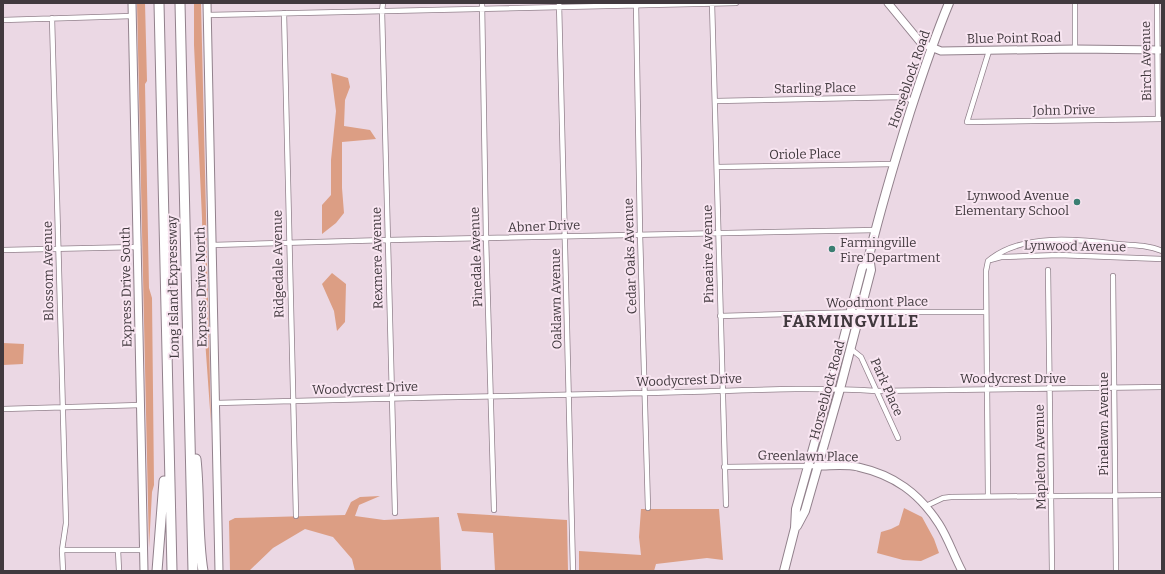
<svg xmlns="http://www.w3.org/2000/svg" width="1165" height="574" font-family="Bitter,serif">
  <rect width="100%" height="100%" fill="#ebd8e4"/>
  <path fill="#dc9e84" d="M137,3H145L147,81L145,84L149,288L152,298L154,485L152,492L149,548Z
    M194,3H201L211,424L204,325L202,218L194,45Z
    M331,73L348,78L350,87L345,100L344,126L370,130L376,139L342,142V188L344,213L336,223L322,234V205L331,195V160L336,111Z
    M332,273L346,284L345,322L337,331L334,311L322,284Z
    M3,343L24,344L23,364L3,365Z
    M380,496L359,505L355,516L384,520L439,517L441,571H355L352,559L333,537L305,529L273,548L249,571H230L229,521L235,518L345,515L351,502L360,497Z
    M904,508L922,517L934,539L939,553L921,561L903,560L877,553L881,532L891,529L899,525Z
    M641,509H719L723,560L707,558L656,564L654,571H579V551L641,555L639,537Z
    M457,513L567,520L568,571H495L493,533L462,531Z"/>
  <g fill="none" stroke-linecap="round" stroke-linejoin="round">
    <defs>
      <path id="street" d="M383,3L382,11L395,513
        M482,3L486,238L494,510
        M559,3L573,571
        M636,3L640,234L648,508
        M712,3L726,505
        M1075,3V49
        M1157,3L1158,119
        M284,13L296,516
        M207,15L736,3
        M52,18L66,523L62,550
        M3,20L132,16
        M989,51L967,122L1162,119
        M716,101L902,97L913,101
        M717,167L894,164
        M212,245L388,240L876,230
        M3,250L138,247
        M990,260L1001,257L1059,255L1162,259
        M1048,270L1052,571
        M1113,276L1116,571
        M720,316L861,312H986
        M851,349L861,357L898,438
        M216,403C359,399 501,396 644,393C721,392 798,386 876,391L1162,387
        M3,409L141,405
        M724,467L818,466
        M988,496L986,271L988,261C1021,233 1077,239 1117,244C1132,245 1148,245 1162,251
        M926,506L943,498L951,497L1162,495
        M118,550L119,571
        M63,571L62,550H144"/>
      <path id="secondary" d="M132,3L144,571
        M207,3L219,571
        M888,3L921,43L941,51L1075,49L1162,50
        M818,466C831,466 846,464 858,467C894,475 919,493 939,524C948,538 954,556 962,571"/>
      <path id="primary" d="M797,526L805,511L840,389L871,270L869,256
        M784,571L795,528L796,509L841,349L862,268L869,256C881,207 895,160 910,112C922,75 934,39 949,3"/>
      <path id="highway" d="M159,3L172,571
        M180,3L193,571
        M196,459C200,496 197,534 203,571
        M157,571L164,481"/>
    </defs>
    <use href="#street" stroke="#92818c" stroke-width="6"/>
    <use href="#secondary" stroke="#92818c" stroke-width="9"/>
    <use href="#primary" stroke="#92818c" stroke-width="10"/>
    <use href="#highway" stroke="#92818c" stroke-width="11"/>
    <use href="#street" stroke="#fff" stroke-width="4.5"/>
    <use href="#secondary" stroke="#fff" stroke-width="7"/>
    <use href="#primary" stroke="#fff" stroke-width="8"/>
    <use href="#highway" stroke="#fff" stroke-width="9"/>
  </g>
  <g fill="#3a7e72" stroke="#f8e5f1" stroke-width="1.5">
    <circle cx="1077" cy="202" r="4"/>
    <circle cx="832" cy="249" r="4"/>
  </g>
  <g text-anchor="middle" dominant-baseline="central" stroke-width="4" stroke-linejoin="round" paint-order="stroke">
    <g font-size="13" fill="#41393e" stroke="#f8e5f1">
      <text transform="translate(1014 38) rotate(-1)">Blue Point Road</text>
      <text transform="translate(1146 61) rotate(-91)">Birch Avenue</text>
      <text transform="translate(909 79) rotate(-71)">Horseblock Road</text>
      <text transform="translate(815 88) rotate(-1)">Starling Place</text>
      <text transform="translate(1064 110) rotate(-1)">John Drive</text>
      <text transform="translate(805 154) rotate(-1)">Oriole Place</text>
      <text transform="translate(544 226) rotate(-2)">Abner Drive</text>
      <text transform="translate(1075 246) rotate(1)">Lynwood Avenue</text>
      <text transform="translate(708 254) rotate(-91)">Pineaire Avenue</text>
      <text transform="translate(630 256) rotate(-92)">Cedar Oaks Avenue</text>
      <text transform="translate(476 257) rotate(-92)">Pinedale Avenue</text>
      <text transform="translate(377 258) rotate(-91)">Rexmere Avenue</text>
      <text transform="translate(278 264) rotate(-91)">Ridgedale Avenue</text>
      <text transform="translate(48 271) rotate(-91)">Blossom Avenue</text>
      <text transform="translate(126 287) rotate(-91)">Express Drive South</text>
      <text transform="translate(173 287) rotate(-91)">Long Island Expressway</text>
      <text transform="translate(201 287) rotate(-91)">Express Drive North</text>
      <text transform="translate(556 299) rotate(-91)">Oaklawn Avenue</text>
      <text transform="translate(877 302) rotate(-1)">Woodmont Place</text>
      <text x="1013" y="378">Woodycrest Drive</text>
      <text transform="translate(689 380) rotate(-2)">Woodycrest Drive</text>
      <text transform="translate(887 387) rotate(66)">Park Place</text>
      <text transform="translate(365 388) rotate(-2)">Woodycrest Drive</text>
      <text transform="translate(827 390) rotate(-75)">Horseblock Road</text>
      <text transform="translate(1103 424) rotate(-90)">Pinelawn Avenue</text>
      <text transform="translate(808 456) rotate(1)">Greenlawn Place</text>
      <text transform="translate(1040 457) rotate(-91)">Mapleton Avenue</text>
    </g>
    <g font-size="13" fill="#41393e" stroke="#f8e5f1" text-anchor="end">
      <text x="1069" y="195">Lynwood Avenue<tspan x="1069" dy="15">Elementary School</tspan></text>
      <text x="840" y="242" text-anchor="start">Farmingville<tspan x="840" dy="15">Fire Department</tspan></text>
    </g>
    <g font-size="17" font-weight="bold" letter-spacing="1" fill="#41393e" stroke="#f8e5f1">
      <text x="851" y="321">FARMINGVILLE</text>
    </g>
  </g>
  <rect width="1165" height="574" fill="none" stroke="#41393e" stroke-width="8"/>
</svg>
